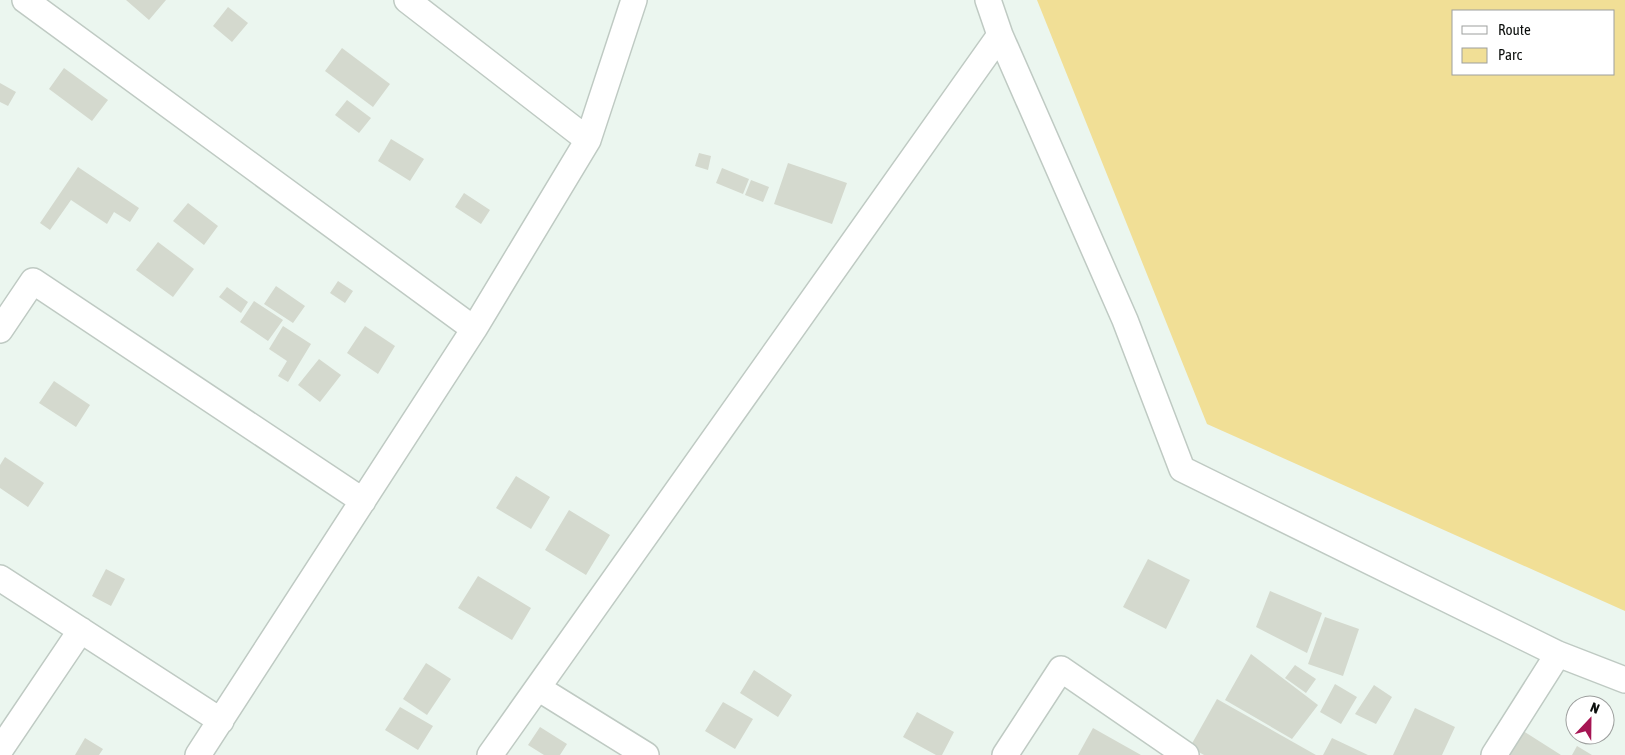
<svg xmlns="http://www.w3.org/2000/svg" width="1625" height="755" font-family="'Asap Condensed',sans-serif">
  <rect width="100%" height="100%" fill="#ebf6ef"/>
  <path fill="#f1df96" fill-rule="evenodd" d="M1037,0H1625V611L1207,424ZM1454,11H1614V74H1454Z"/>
  <path fill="#d4d9ce" d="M126,0H166L149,20Z
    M228,7L248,23L232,42L213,26Z
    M342,48L390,84L373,107L325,71Z
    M64,68L108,100L92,121L49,89Z
    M0,83L16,92L8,106L0,102Z
    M347,100L371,118L359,133L335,115Z
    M391,139L424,159L410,181L378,161Z
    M699,153L711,156L708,170L695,166Z
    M788,163L847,183L832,224L774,204Z
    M78,167L139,208L130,222L114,212L107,224L71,200L50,230L40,223Z
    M722,168L749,179L743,194L716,183Z
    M751,180L769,187L763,202L745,195Z
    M464,193L490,210L481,224L455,207Z
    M188,203L218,226L204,245L173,221Z
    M158,242L194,269L173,297L136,270Z
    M338,281L353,291L345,303L330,293Z
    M276,286L305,306L293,323L264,304Z
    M227,287L248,302L241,313L219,297Z
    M254,301L283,320L268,341L240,322Z
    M283,326L311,344L288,382L278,376L287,361L269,349Z
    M365,326L395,346L378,374L347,353Z
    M319,359L341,375L320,402L298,385Z
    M54,381L90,405L76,427L39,403Z
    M5,457L44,483L28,507L0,488V465Z
    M516,476L550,497L531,529L496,508Z
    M569,510L610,535L586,575L545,550Z
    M1148,559L1190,580L1166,629L1123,607Z
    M106,569L125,579L111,606L92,596Z
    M478,576L531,608L512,640L458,608Z
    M1270,591L1322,613L1307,653L1256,627Z
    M1325,617L1359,629L1343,676L1308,664Z
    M1251,654L1318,705L1292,739L1225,700Z
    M426,663L451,679L427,715L403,699Z
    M1295,665L1316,679L1306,693L1285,678Z
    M754,670L792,695L778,717L740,693Z
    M1335,684L1357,697L1341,724L1320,712Z
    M1374,685L1392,697L1376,724L1355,714Z
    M1217,699L1316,755H1204L1190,747Z
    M723,702L753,719L735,749L705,731Z
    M400,707L433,726L418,750L385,730Z
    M1415,708L1455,727L1442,755H1393Z
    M917,712L954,732L942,755H936L903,737Z
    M540,727L567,744L560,755H544L528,745Z
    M1093,728L1141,755H1078Z
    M1520,729L1561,755H1505Z
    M85,738L103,749L99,755H75Z
    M1332,738L1368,755H1323Z
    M1577,746L1592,755H1572Z"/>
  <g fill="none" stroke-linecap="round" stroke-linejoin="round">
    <defs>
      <path id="minor" d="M25,0L474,329
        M407,0L588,140
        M988,0L1000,35L1125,320L1182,469L1558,654L1625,680
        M0,330L33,281L363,501
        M0,578L221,721
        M538,688L646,755
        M0,750L81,630
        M198,755L474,329L588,140L634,0
        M490,755L1000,35
        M1005,755L1061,669L1186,755
        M1494,755L1558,654"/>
    </defs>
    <use href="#minor" stroke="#bfcac3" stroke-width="28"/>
    <use href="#minor" stroke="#fff" stroke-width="25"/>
  </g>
  <rect x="1452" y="10" width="162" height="65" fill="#ffffff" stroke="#9d9f9e"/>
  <rect x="1462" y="26" width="25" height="8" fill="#ffffff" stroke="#9d9f9e"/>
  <text x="1498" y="35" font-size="15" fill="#0b0e0c">Route</text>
  <rect x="1462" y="48" width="25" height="15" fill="#f1df96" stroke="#9d9f9e"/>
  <text x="1498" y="60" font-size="15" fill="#0b0e0c">Parc</text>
  <g transform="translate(1590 720) rotate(22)"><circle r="24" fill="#ffffff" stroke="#9d9f9e"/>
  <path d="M0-4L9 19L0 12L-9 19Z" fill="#a61553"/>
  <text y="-8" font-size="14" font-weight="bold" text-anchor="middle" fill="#0b0e0c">N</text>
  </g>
</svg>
